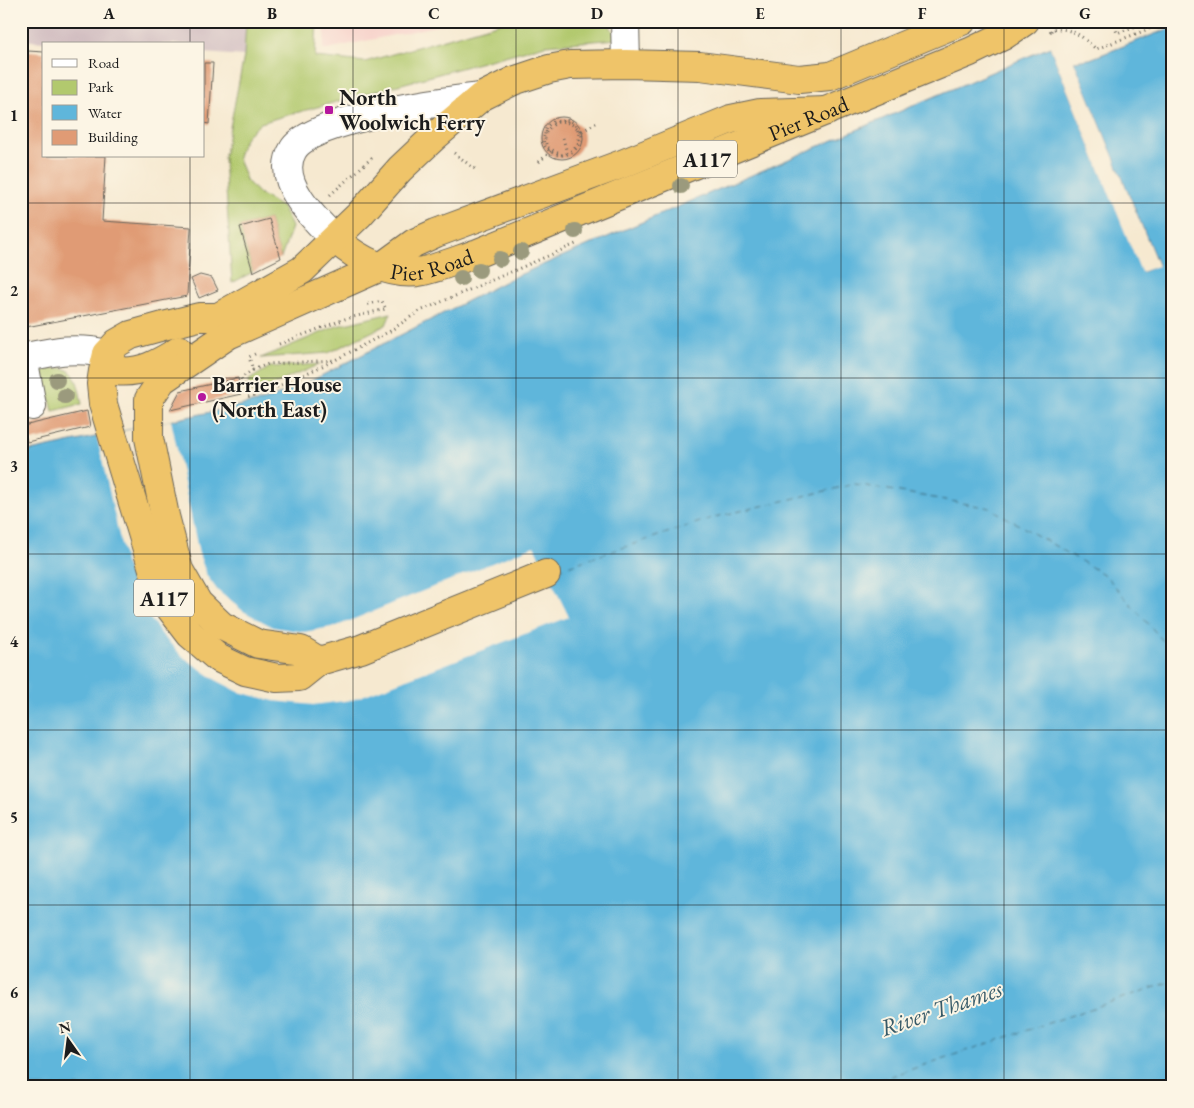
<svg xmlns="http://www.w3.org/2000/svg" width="1194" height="1108" font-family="'EB Garamond',serif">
  <rect width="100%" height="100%" fill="#fcf5e5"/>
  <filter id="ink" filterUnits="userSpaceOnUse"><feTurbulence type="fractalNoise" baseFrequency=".02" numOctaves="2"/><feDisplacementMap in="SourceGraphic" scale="10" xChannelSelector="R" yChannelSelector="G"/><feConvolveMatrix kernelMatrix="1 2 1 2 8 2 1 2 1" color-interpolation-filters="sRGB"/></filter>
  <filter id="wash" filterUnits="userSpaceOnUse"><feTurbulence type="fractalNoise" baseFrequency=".0096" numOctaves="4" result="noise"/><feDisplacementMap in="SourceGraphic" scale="20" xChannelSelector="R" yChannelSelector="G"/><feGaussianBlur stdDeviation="1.12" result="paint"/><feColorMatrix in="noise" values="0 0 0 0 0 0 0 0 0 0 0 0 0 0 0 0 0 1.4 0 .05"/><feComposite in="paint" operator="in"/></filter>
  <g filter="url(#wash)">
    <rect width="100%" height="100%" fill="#f6e9d0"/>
    <path fill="#f7d0c9" d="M326,21H460L323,50Z"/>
    <path fill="#d2bec1" d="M22,21H246L244,56L204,53V44H68L21,40Z"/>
    <path fill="#b2c96e" stroke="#677245" d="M246,21H317L315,57L365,62L507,21H607L618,39L545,45L277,118L261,123L247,135L240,149L238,158L246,180L258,193L283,208L292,227L281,258L269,219L240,227L253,272L232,283L224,158L244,56Z
      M391,313L386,325L328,353L261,358L337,326Z
      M320,364L266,388L251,392L249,380L270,367Z
      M59,368C78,368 79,390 82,404L53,411L42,371Z"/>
    <path fill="#5fb6db" stroke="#3e697c" d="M1173,27V1087H21V453L266,400L307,383L512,278L1050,47L1142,272L1158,265L1074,61L1090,59Z"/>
    <path fill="#f6e9d0" d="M1050,47L1054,49L1143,269L1155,264L1072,60L1074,61L1158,266L1141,272Z
      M171,420L199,554L207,576L218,591L243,611L273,627L304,632L337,626L534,546L569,617L352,700L313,705L274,701L239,692L216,680L183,657L163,636L146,613L125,562L97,437Z"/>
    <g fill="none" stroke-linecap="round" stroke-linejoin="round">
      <path stroke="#375a68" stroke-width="1" stroke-dasharray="6 5" stroke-linecap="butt" d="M559,569L715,517L855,484L990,508L1105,575L1173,652
        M859,1087L1173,981"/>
    </g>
    <g id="blocks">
      <path fill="#e09b75" d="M73,21H171V29Z
        M28,51L44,52V156H106L102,221L191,227L187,296L21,328V155Z
        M204,63H213L209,124L204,123Z
        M541 138a21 21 0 1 1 42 0a21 21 0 1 1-42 0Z
        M269,219L281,258L253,272L240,227Z
        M200,275L212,278L218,290L199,298L191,279Z
        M238,378L241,394L170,410L180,391Z
        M87,411L90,427L27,442L23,426Z"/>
    </g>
  </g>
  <g filter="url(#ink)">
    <use href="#blocks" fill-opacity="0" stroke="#68645b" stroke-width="1"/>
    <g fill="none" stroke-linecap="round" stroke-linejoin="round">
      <defs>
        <path id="minor" d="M625,21L626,64
          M336,240C315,220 274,181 293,150C311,118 444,101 481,97
          M23,357L32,406
          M21,358C51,352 77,346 107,354"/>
        <g id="highway">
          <path id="s1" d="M336,240C358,259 392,278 423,271C441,267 460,259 478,253L970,52L1003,36L1025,21"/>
          <path d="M107,354L116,371C141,374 159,363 180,350"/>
          <path d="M546,574L361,649L319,661L299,677L277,678L245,671L218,658L190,634L167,604L153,569L103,404L101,384L103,371L107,354L117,343L131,335L167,325L199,317H218L302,270L359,215L400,169L434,137L481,97L513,81L549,69L570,65L626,64L700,66L799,79L830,76L962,21"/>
          <path d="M319,661L301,650L258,644L222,626L198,603L179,570L165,516L149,438V399L162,380L228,335L381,267L414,243L436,233L622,164L731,119L760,113L827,111"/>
        </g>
      </defs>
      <use href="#minor" stroke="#68645b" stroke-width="30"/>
      <use href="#highway" stroke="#68645b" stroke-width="30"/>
      <path stroke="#68645b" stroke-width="3" stroke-dasharray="1 4" stroke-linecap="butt" d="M1113,21L1117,33L1150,21
        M1051,31L1056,21
        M1050,32L1053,29C1074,28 1081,36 1096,49L1170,21
        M563,138L567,153
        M571,152C577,148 580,143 579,136C576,98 520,139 555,154C561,156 568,155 573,151C607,126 531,101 547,147L561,155C573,152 580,146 579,133L596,123
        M454,153L475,169
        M539,162L551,151
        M330,195L374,156
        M279,344L345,319L386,309L382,301L365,305
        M255,354L249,357L253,370L268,364L335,360L390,331L418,312L578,243
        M253,370L241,378L248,397L268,391L333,361"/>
      <use href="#minor" stroke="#fff" stroke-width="28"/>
      <use href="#highway" stroke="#efc469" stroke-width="28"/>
    </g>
    <g fill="#9b9a7d">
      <circle cx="681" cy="186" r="8"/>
      <circle cx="575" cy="231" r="8"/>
      <circle cx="521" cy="252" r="8"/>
      <circle cx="500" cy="259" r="8"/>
      <circle cx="479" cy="270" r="8"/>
      <circle cx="461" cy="278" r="8"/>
      <circle cx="57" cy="380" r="8"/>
      <circle cx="65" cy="396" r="8"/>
    </g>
  </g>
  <path fill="none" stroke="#1c1c1c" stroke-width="1" stroke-opacity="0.55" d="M190,21V44M353,21V1087M516,21V1087M678,21V1087M841,21V1087M1004,21V1087M190,156V1087M21,203H1173M21,378H1173M21,554H1173M21,730H1173M21,905H1173"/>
  <g fill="#b5179e" stroke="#fcf5e5" stroke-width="2">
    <rect x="324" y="105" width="10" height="10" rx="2.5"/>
    <circle cx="202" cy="397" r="5"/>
  </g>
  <g text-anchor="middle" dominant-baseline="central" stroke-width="4" stroke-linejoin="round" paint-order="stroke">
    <g fill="#fcf5e5" stroke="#5f5d58" stroke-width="1">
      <rect x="677" y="140.5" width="60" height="37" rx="4"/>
      <rect x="134" y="579.5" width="60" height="37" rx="4"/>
    </g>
    <g font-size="21" font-weight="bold" fill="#1c1c1c">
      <text x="707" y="159">A117</text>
      <text x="164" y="598">A117</text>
    </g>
    <g font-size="22" font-weight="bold" fill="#1c1c1c" stroke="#fcf5e5" text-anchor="start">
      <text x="339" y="97">North<tspan x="339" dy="25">Woolwich Ferry</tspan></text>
      <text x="212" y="384">Barrier House<tspan x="212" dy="25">(North East)</tspan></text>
    </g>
    <g font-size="22" fill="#1c1c1c" stroke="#fcf5e5">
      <text stroke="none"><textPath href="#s1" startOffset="510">Pier Road</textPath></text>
      <text stroke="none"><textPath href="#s1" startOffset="105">Pier Road</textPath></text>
    </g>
    <g font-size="24" font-style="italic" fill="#375a68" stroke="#fcf5e5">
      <text transform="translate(941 1008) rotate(-19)">River Thames</text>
    </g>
  </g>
  <rect width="1194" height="1108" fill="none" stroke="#fcf5e5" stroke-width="55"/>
  <rect x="42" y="42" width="162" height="115" fill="#fcf5e5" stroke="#a29e95"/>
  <rect x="52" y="59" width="25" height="8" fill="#ffffff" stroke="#a29e95"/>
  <text x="88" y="68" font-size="15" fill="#1c1c1c">Road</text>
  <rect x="52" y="80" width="25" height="15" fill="#b2c96e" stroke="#a29e95"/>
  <text x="88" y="92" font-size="15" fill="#1c1c1c">Park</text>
  <rect x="52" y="105" width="25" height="15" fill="#5fb6db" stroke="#a29e95"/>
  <text x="88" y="118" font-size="15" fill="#1c1c1c">Water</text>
  <rect x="52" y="130" width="25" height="15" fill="#e09b75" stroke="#a29e95"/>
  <text x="88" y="142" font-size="15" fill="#1c1c1c">Building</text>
  <g transform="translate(68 1040) rotate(346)" stroke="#fcf5e5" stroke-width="4" paint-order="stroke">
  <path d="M0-4L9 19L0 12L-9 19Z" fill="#1c1c1c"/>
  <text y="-8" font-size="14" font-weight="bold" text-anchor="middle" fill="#1c1c1c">N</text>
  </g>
  <rect x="28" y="28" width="1138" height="1052" fill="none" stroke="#1c1c1c" stroke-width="2"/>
  <g font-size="16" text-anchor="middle" font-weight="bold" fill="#1c1c1c">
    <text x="109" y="19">A</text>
    <text x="272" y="19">B</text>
    <text x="434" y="19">C</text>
    <text x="597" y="19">D</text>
    <text x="760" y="19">E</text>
    <text x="922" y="19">F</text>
    <text x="1085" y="19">G</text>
    <text x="14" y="121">1</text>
    <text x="14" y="296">2</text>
    <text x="14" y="472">3</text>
    <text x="14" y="647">4</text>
    <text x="14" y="823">5</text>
    <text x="14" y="998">6</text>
  </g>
</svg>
